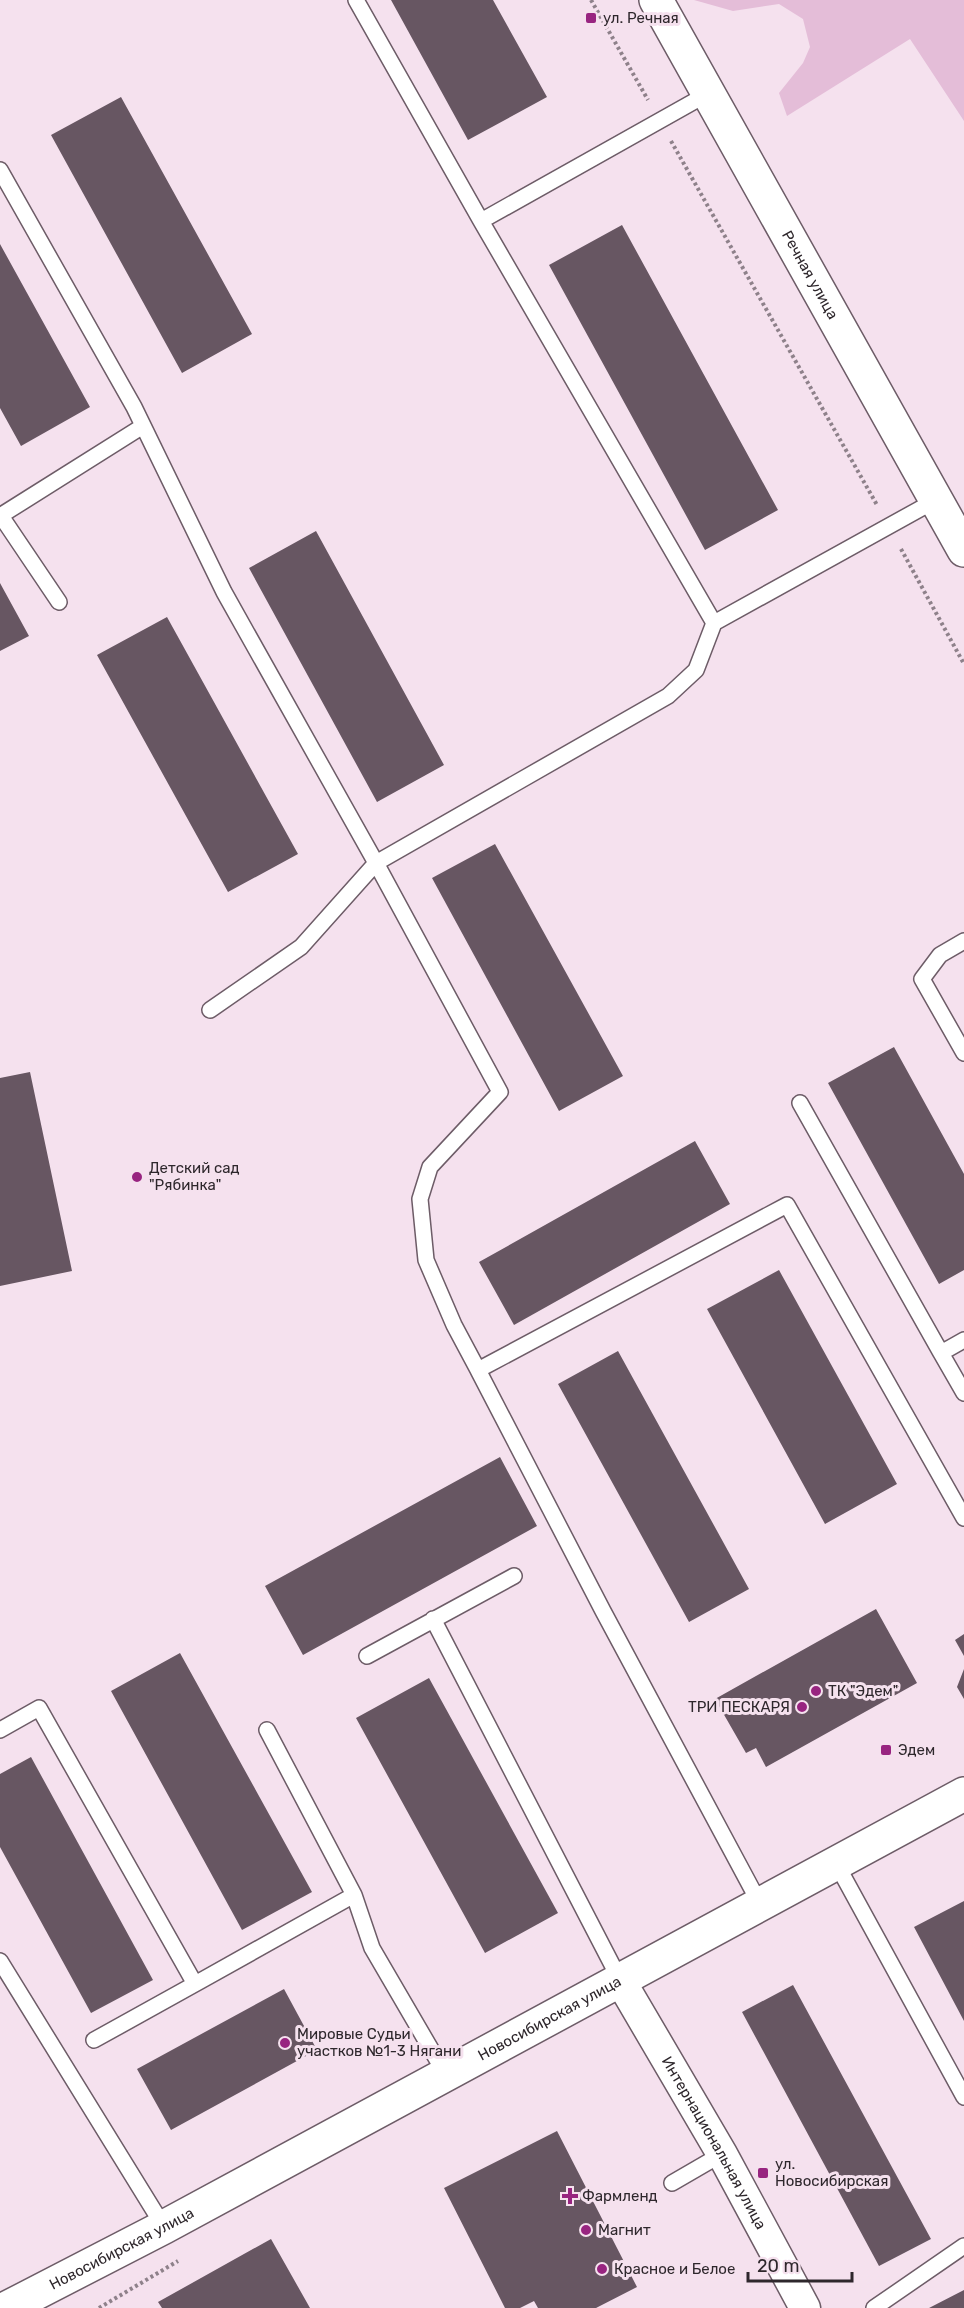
<svg xmlns="http://www.w3.org/2000/svg" width="964" height="2308" font-family="Rubik,sans-serif">
  <rect width="100%" height="100%" fill="#f5e1ee"/>
  <path fill="#e4bdd8" d="M694,0H964V121L910,39L787,116L779,93L803,63L810,47L803,19L779,4L733,11Z"/>
  <path fill="#675662" d="M391,0H493L547,97L468,140Z
    M121,97L252,334L182,373L51,135Z
    M622,225L778,510L705,550L549,265Z
    M0,244L90,407L21,446L0,408Z
    M316,531L444,765L377,802L249,568Z
    M0,583L29,636L0,651Z
    M167,617L298,854L228,892L97,655Z
    M495,844L623,1076L559,1111L432,878Z
    M894,1047L964,1174V1270L939,1284L828,1083Z
    M30,1072L72,1271L0,1286V1078Z
    M695,1141L730,1204L514,1325L479,1262Z
    M779,1270L897,1484L825,1524L707,1309Z
    M618,1351L749,1589L689,1622L558,1384Z
    M500,1457L537,1526L303,1655L265,1586Z
    M876,1609L917,1683L766,1767L756,1748L746,1753L715,1699Z
    M964,1634V1656L955,1640Z
    M180,1653L312,1892L242,1930L111,1691Z
    M964,1669V1699L957,1687Z
    M429,1678L558,1913L485,1953L356,1718Z
    M31,1757L153,1980L91,2013L0,1847V1774Z
    M964,1901V2021L914,1927Z
    M793,1985L931,2239L879,2266L742,2012Z
    M284,1989L317,2050L171,2130L137,2069Z
    M557,2131L637,2287L596,2308H538L534,2301L520,2308H505L444,2188Z
    M271,2239L310,2308H162L158,2302Z
    M964,2290V2308H929Z"/>
  <g fill="none" stroke-linecap="round" stroke-linejoin="round">
    <defs>
      <path id="lane" d="M356,0L481,221L714,623L936,500
        M0,170L134,407L224,592L376,863L500,1092L430,1167L420,1199L426,1260L454,1325L478,1370L787,1205L964,1518
        M481,221L709,93
        M0,516L143,426
        M1,516L59,602
        M964,941L940,955L922,979L964,1053
        M210,1010L301,947L376,863L668,696L696,670L714,623
        M800,1103L941,1353L964,1340
        M941,1353L964,1393
        M478,1370L603,1611L760,1904
        M433,1619L620,1980
        M367,1656L514,1576
        M0,1730L39,1708L195,1984L94,2040
        M836,1863L964,2097
        M354,1895L372,1948L446,2075
        M0,1961L164,2227
        M195,1984L354,1895L267,1730
        M672,2183L722,2154
        M874,2308L964,2246"/>
      <g id="street">
        <path id="s1" d="M620,1980L722,2154L805,2308"/>
      </g>
      <g id="secondary">
        <path id="s2" d="M656,0L964,550"/>
        <path id="s3" d="M7,2308L164,2227L964,1794"/>
      </g>
    </defs>
    <use href="#lane" stroke="#6d5c67" stroke-width="18"/>
    <use href="#street" stroke="#6d5c67" stroke-width="33"/>
    <use href="#secondary" stroke="#6d5c67" stroke-width="36"/>
    <path stroke="#8e818a" stroke-width="4" stroke-dasharray="3 3" stroke-linecap="butt" d="M591,0L648,100
      M671,141L877,505
      M901,549L964,664
      M99,2308L178,2261"/>
    <use href="#lane" stroke="#fff" stroke-width="15"/>
    <use href="#street" stroke="#fff" stroke-width="30"/>
    <use href="#secondary" stroke="#fff" stroke-width="33"/>
  </g>
  <g fill="#982480" stroke="#f5e1ee" stroke-width="2">
    <rect x="585" y="12" width="12" height="12" rx="3"/>
    <circle cx="137" cy="1177" r="6"/>
    <circle cx="816" cy="1691" r="6"/>
    <circle cx="802" cy="1707" r="6"/>
    <rect x="880" y="1744" width="12" height="12" rx="3"/>
    <circle cx="285" cy="2043" r="6"/>
    <rect x="757" y="2167" width="12" height="12" rx="3"/>
    <path d="M567 2187h6v6h6v6h-6v6h-6v-6h-6v-6h6z"/>
    <circle cx="586" cy="2230" r="6"/>
    <circle cx="602" cy="2269" r="6"/>
  </g>
  <g text-anchor="middle" dominant-baseline="central" stroke-width="6" stroke-linejoin="round" paint-order="stroke">
    <g font-size="15" fill="#2e272c" stroke="#f5e1ee" text-anchor="start">
      <text x="603" y="18">ул. Речная</text>
      <text x="149" y="1168">Детский сад<tspan x="149" dy="17">"Рябинка"</tspan></text>
      <text x="828" y="1691">ТК "Эдем"</text>
      <text x="790" y="1707" text-anchor="end">ТРИ ПЕСКАРЯ</text>
      <text x="898" y="1750">Эдем</text>
      <text x="297" y="2034">Мировые Судьи<tspan x="297" dy="17">участков №1-3 Нягани</tspan></text>
      <text x="775" y="2164">ул.<tspan x="775" dy="17">Новосибирская</tspan></text>
      <text x="582" y="2196">Фармленд</text>
      <text x="598" y="2230">Магнит</text>
      <text x="614" y="2269">Красное и Белое</text>
    </g>
    <g font-size="15" fill="#2e272c" stroke="#f5e1ee">
      <text stroke="none"><textPath href="#s2" startOffset="315">Речная улица</textPath></text>
      <text stroke="none"><textPath href="#s3" startOffset="615">Новосибирская улица</textPath></text>
      <text stroke="none"><textPath href="#s1" startOffset="188">Интернациональная улица</textPath></text>
      <text stroke="none"><textPath href="#s3" startOffset="129">Новосибирская улица</textPath></text>
    </g>
  </g>
  <path d="M748 2272v9h104v-9" fill="none" stroke="#2e272c" stroke-width="3"/>
  <text x="757" y="2272" font-size="18" fill="#2e272c" stroke="#f5e1ee" stroke-width="4.5" paint-order="stroke">20 m</text>
</svg>
